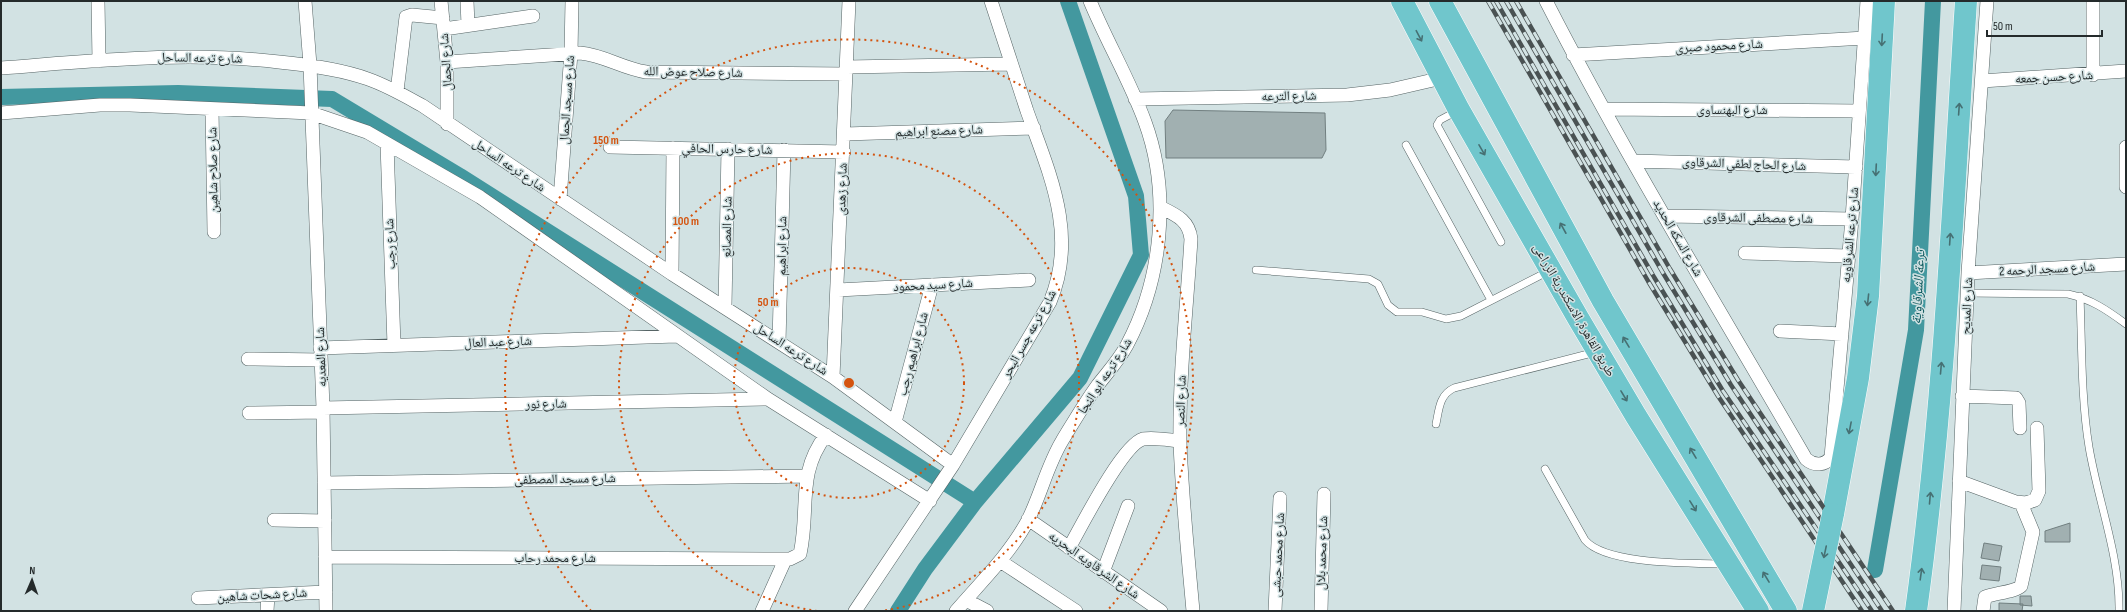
<svg xmlns="http://www.w3.org/2000/svg" width="2127" height="612" font-family="'Sofia Sans Condensed','Noto Naskh Arabic',sans-serif">
  <rect width="100%" height="100%" fill="#d2e2e3"/>
  <g fill="none" stroke-linecap="round" stroke-linejoin="round">
    <path stroke="#43989f" stroke-width="16" d="M1,97L178,93L332,99L460,176L975,502
      M1875,570L1916,330L1933,1
      M898,611L925,569L975,502L1080,378L1141,255L1136,196L1068,1"/>
  </g>
  <path fill="#a1b0b1" stroke="#717f80" d="M1173,110L1325,113L1326,150L1322,158H1166L1165,121Z
    M2070,523V542H2045V531Z
    M1984,543L2002,546L1999,561L1981,558Z
    M1982,565L2001,567L1999,581L1980,579Z
    M2020,596H2031L2032,606L2020,605Z
    M1999,603L2023,604L2022,611H1999Z"/>
  <g fill="none" stroke-linecap="round" stroke-linejoin="round">
    <defs>
      <path id="service" d="M1457,111L1440,120L1437,125L1501,242
        M1406,145L1491,300
        M1256,270L1369,279L1378,284L1388,305L1397,312H1422L1446,319L1461,316L1549,271
        M1967,293L2068,294C2091,299 2107,310 2126,324
        M2080,296C2082,346 2081,398 2089,447C2098,501 2120,556 2119,611
        M1436,424C1439,410 1439,395 1454,388L1596,352
        M1545,469L1585,540C1606,565 1691,563 1724,564"/>
      <path id="minor" d="M98,1L99,61
        M305,1L310,65L323,408L326,611
        M441,1L447,62V124
        M467,1L468,25
        M1546,1C1626,157 1718,307 1806,459C1814,466 1825,466 1831,457L1852,219L1867,1
        M444,29L533,16
        M1573,55L1865,38
        M447,62L580,53C604,55 621,68 646,72L846,74
        M847,67L1011,64
        M1,68C94,61 186,51 279,62C310,65 340,69 368,79C388,86 405,96 423,106L672,274L833,377L953,465
        M2093,75V1
        M1982,81L2126,71
        M397,91L406,17L412,15L443,18
        M1135,99L1347,95L1390,90L1442,78
        M212,109L214,232
        M1605,109L1859,111
        M1,113L100,105H130L311,113L367,132L480,197L768,399L930,501
        M845,134L1034,128
        M387,144L394,345
        M610,147L844,152
        M2126,147V187
        M1633,161L1856,167
        M560,199L571,53L572,1
        M1160,207C1176,215 1189,220 1191,239C1187,306 1179,374 1180,442C1182,498 1188,555 1193,611
        M1665,216L1852,219
        M1745,253L1848,256
        M1968,273L2126,264
        M672,274L673,148
        M838,290L1029,280
        M725,306L728,149
        M1780,331L1842,334
        M779,342L784,150
        M320,348L676,336
        M248,359L321,360
        M833,377L849,1
        M1962,396L2016,398L2019,403L2020,428
        M323,408L768,399
        M249,413L323,412
        M895,422L932,285
        M1959,481L2016,502L2026,503L2035,500L2039,491L2037,428
        M324,483L807,476
        M1028,519L1161,611
        M274,520L325,521
        M1069,548C1081,527 1122,445 1143,439C1154,437 1169,440 1180,441
        M325,557L790,559L800,554C810,509 796,474 826,435
        M1000,561L1076,611
        M1103,572L1128,506
        M198,598L326,592
        M966,600L987,611
        M267,611L268,595
        M762,611L785,560
        M855,611L953,465L1050,302C1078,235 1050,175 1027,111C1015,74 1003,38 991,1
        M956,611C981,582 1010,554 1028,520C1041,494 1047,466 1062,441C1073,423 1084,404 1097,386C1107,373 1119,360 1127,345C1162,279 1171,193 1145,122C1130,81 1107,42 1090,1
        M1275,611L1280,498
        M1321,611L1324,494
        M1954,611L1968,273L1987,1
        M1983,611L1985,597C1995,593 2015,592 2021,586L2033,532L2021,503"/>
      <path id="trunk" d="M1402,1L1459,110L1578,318L1636,416L1758,611
        M1440,1L1603,301L1786,611
        M1833,514L1858,378L1868,296L1884,1
        M1916,611C1944,409 1953,204 1966,1"/>
    </defs>
    <use href="#service" stroke="#566465" stroke-width="8"/>
    <use href="#minor" stroke="#566465" stroke-width="14"/>
    <use href="#trunk" stroke="#fff" stroke-width="23"/>
    <use href="#service" stroke="#fff" stroke-width="7"/>
    <use href="#minor" stroke="#fff" stroke-width="13"/>
    <use href="#trunk" stroke="#70c6cc" stroke-width="22"/>
    <defs>
      <path id="rail" d="M1488,1L1648,281L1718,396L1862,611
        M1496,1L1654,277L1723,391L1872,611
        M1506,1L1663,273L1731,385L1882,611
        M1516,1L1670,269L1738,380L1893,611"/>
    </defs>
    <use href="#rail" stroke="#4a5253" stroke-width="4.5"/>
    <use href="#rail" stroke="#d2e2e3" stroke-width="3" stroke-dasharray="9" stroke-linecap="butt"/>
    <defs>
      <path id="trunk-bridge" d="M1813,611L1833,514"/>
    </defs>
    <use href="#trunk-bridge" stroke="#fff" stroke-width="23" stroke-linecap="butt"/>
    <use href="#trunk-bridge" stroke="#70c6cc" stroke-width="22"/>
  </g>
  <defs><path id="oneway-shaft" d="M-6 0H5M1.5-3L5.5 0L1.5 3" fill="none" stroke-width="1.6" stroke-linecap="round" stroke-linejoin="round"/></defs>
  <g stroke="#467073">
    <use href="#oneway-shaft" transform="translate(1419 36) rotate(62)"/>
    <use href="#oneway-shaft" transform="translate(1882 40) rotate(93)"/>
    <use href="#oneway-shaft" transform="translate(1959 109) rotate(-86)"/>
    <use href="#oneway-shaft" transform="translate(1482 150) rotate(60)"/>
    <use href="#oneway-shaft" transform="translate(1876 170) rotate(93)"/>
    <use href="#oneway-shaft" transform="translate(1563 228) rotate(-119)"/>
    <use href="#oneway-shaft" transform="translate(1950 239) rotate(-86)"/>
    <use href="#oneway-shaft" transform="translate(1868 300) rotate(96)"/>
    <use href="#oneway-shaft" transform="translate(1626 342) rotate(-121)"/>
    <use href="#oneway-shaft" transform="translate(1941 368) rotate(-85)"/>
    <use href="#oneway-shaft" transform="translate(1624 396) rotate(59)"/>
    <use href="#oneway-shaft" transform="translate(1850 428) rotate(101)"/>
    <use href="#oneway-shaft" transform="translate(1693 453) rotate(-121)"/>
    <use href="#oneway-shaft" transform="translate(1930 498) rotate(-85)"/>
    <use href="#oneway-shaft" transform="translate(1693 506) rotate(58)"/>
    <use href="#oneway-shaft" transform="translate(1825 552) rotate(102)"/>
    <use href="#oneway-shaft" transform="translate(1921 574) rotate(-82)"/>
    <use href="#oneway-shaft" transform="translate(1766 577) rotate(-121)"/>
  </g>
  <g fill="none" stroke="#d4540f" stroke-width="2" stroke-dasharray="2 4">
    <circle cx="849" cy="383" r="115"/>
    <path d="M817 611A230 230 0 1 1 881 611"/>
    <path d="M591 611A344 344 0 1 1 1107 611"/>
  </g>
  <g text-anchor="middle" dominant-baseline="central" stroke-width="3" stroke-linejoin="round" paint-order="stroke">
    <g font-size="13" fill="#242a2b" stroke="#d2e2e3">
      <text transform="translate(1719 46) rotate(-3)">شارع محمود صبرى</text>
      <text transform="translate(200 58) rotate(1)">شارع ترعه الساحل</text>
      <text transform="translate(446 62) rotate(-94)">شارع الجمال</text>
      <text transform="translate(693 72) rotate(1)">شارع صلاح عوض الله</text>
      <text transform="translate(2054 77) rotate(-3)">شارع حسن جمعه</text>
      <text transform="translate(1289 96) rotate(-1)">شارع الترعه</text>
      <text transform="translate(567 100) rotate(-86)">شارع مسجد الجمال</text>
      <text x="1732" y="110">شارع البهنساوى</text>
      <text transform="translate(939 131) rotate(-2)">شارع مصنع ابراهيم</text>
      <text transform="translate(727 149) rotate(1)">شارع حارس الحافي</text>
      <text transform="translate(1744 164) rotate(2)">شارع الحاج لطفي الشرقاوى</text>
      <text transform="translate(509 165) rotate(34)">شارع ترعه الساحل</text>
      <text transform="translate(213 170) rotate(-91)">شارع صلاح شاهين</text>
      <text transform="translate(842 189) rotate(-88)">شارع زهدى</text>
      <text transform="translate(1758 218) rotate(1)">شارع مصطفى الشرقاوى</text>
      <text transform="translate(727 227) rotate(-89)">شارع المصانع</text>
      <text transform="translate(1850 235) rotate(-85)">شارع ترعه الشرقاويه</text>
      <text transform="translate(1678 238) rotate(60)">شارع السكه الحديد</text>
      <text transform="translate(390 244) rotate(-92)">شارع رجب</text>
      <text transform="translate(782 246) rotate(-89)">شارع ابراهيم</text>
      <text transform="translate(2047 269) rotate(-3)">شارع مسجد الرحمه 2</text>
      <text transform="translate(933 285) rotate(-3)">شارع سيد محمود</text>
      <text transform="translate(1967 306) rotate(-87)">شارع المديح</text>
      <text transform="translate(1574 310) rotate(60)">طريق القاهرة, الاسكندرية الزراعى</text>
      <text transform="translate(1029 334) rotate(-61)">شارع ترعه جسر البحر</text>
      <text transform="translate(498 342) rotate(-2)">شارع عبد العال</text>
      <text transform="translate(791 349) rotate(33)">شارع ترعه الساحل</text>
      <text transform="translate(913 354) rotate(-75)">شارع ابراهيم رجب</text>
      <text transform="translate(321 357) rotate(-92)">شارع المعديه</text>
      <text transform="translate(1105 376) rotate(-57)">شارع ترعه ابو النجا</text>
      <text transform="translate(1181 401) rotate(-88)">شارع النصر</text>
      <text transform="translate(546 404) rotate(-1)">شارع نور</text>
      <text transform="translate(565 479) rotate(-1)">شارع مسجد المصطفى</text>
      <text transform="translate(1322 553) rotate(-88)">شارع محمد بلال</text>
      <text transform="translate(1278 555) rotate(-87)">شارع محمد حبشى</text>
      <text x="555" y="558">شارع محمد رحاب</text>
      <text transform="translate(1094 565) rotate(35)">شارع الشرقاويه البحريه</text>
      <text transform="translate(262 595) rotate(-3)">شارع شحات شاهين</text>
    </g>
    <g font-size="14" font-style="italic" fill="#0d585d" stroke="#d2e2e3">
      <text transform="translate(1918 287) rotate(-87)">ترعة الشرقاوية</text>
    </g>
  </g>
  <circle cx="849" cy="383" r="6" fill="#d4540f" stroke="#d2e2e3" stroke-width="2"/>
  <g font-size="12" text-anchor="middle" font-weight="bold" fill="#d4540f" stroke="#d2e2e3" stroke-width="3" stroke-linejoin="round" paint-order="stroke">
    <text x="606" y="144">150 m</text>
    <text x="686" y="225">100 m</text>
    <text x="768" y="306">50 m</text>
  </g>
  <rect width="2127" height="612" fill="none" stroke="#242a2b" stroke-width="4"/>
  <g transform="translate(32 580) rotate(2)" stroke="#d2e2e3" stroke-width="3" paint-order="stroke">
  <path d="M0-3L7 15L0 10L-7 15Z" fill="#242a2b"/>
  <text y="-6" font-size="11" font-weight="bold" text-anchor="middle" fill="#242a2b">N</text>
  </g>
  <path d="M1987 30v6h115v-6" fill="none" stroke="#242a2b" stroke-width="2"/>
  <text x="1993" y="30" font-size="12" fill="#242a2b" stroke="#d2e2e3" stroke-width="3" paint-order="stroke">50 m</text>
</svg>
